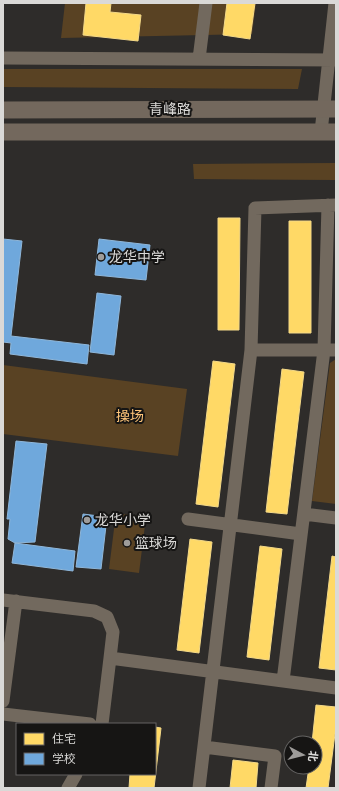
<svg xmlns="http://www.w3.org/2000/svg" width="339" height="791" font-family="Rubik,'Noto Sans SC',sans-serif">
  <rect width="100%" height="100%" fill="#2e2c2a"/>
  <path fill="#594223" d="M65,3H256L252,34L61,38Z
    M3,69H302L298,89L3,87Z
    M336,163V180L194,179L193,164Z
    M336,359V504L312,501L330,363Z
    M3,365L187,389L178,456L3,434Z
    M116,513L146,517L139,573L109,569Z"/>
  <path fill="#ffd966" stroke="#f4d988" d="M86,3H111L110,12L141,15L138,41L83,35Z
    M227,3H255L250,39L223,35Z
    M218,218H240L239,330H218Z
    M289,221H311V333H289Z
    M213,361L235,364L218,507L196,504Z
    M282,369L304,372L287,514L266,512Z
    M190,539L212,542L199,653L177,650Z
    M260,546L282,549L269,660L247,657Z
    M332,556L336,557V670L319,668Z
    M316,705L336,707V726L328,788H306L309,767H315V743H312Z
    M155,727L161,728L154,788H129L130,774H155Z
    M233,760L258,763L256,788H230Z"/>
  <path fill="#6fa8dc" stroke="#8fb7da" d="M3,239L22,241L11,336L89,345L87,364L10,354L11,343L3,342Z
    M99,239L150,245L146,280L95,275Z
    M97,293L121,296L114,355L90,352Z
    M16,441L47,444L35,542L15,543L8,539L10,519H7Z
    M83,514L107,517L101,569L76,567Z
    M15,543L75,551L73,571L12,563Z"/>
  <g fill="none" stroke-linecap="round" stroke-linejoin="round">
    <path stroke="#72695e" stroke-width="13" d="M3,58L336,60
      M199,59L206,3
      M321,132L335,3
      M251,350H336
      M304,514L336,518
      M188,519L301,534
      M3,600L94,611L107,617L113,632L110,658L336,688
      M283,681L324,350L328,205
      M3,701L16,601
      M3,714L90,724
      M102,724L110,658
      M204,747L275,756L271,788
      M68,788L76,774
      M199,788L251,350L255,208L336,205"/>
    <path stroke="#73685d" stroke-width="17" d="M3,110L336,109
      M3,132H336"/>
  </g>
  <g fill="#9e9c9a" stroke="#161514" stroke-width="1.5">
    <circle cx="101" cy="257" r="4"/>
    <circle cx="87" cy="520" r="4"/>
    <circle cx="127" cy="543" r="4"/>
  </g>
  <g text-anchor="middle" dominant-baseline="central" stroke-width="4" stroke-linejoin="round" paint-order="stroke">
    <g font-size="14" fill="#dad9d7" stroke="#161514">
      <text x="170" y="109">青峰路</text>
    </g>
    <g font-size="14" fill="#dad9d7" stroke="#161514" text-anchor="start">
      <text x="109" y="257">龙华中学</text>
      <text x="95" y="520">龙华小学</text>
      <text x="135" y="543">篮球场</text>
    </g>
    <g font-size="14" fill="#ffc67a" stroke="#161514">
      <text x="130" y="416">操场</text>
    </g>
  </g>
  <rect width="339" height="791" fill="none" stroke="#dad9d7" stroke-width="8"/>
  <rect x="16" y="723" width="140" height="52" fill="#161514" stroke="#646362"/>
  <rect x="24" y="733" width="20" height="12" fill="#ffd966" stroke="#646362"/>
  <text x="52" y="743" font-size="12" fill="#dad9d7">住宅</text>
  <rect x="24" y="753" width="20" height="12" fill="#6fa8dc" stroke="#646362"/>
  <text x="52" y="763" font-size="12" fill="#dad9d7">学校</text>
  <g transform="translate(303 755) rotate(97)"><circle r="19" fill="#161514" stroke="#646362"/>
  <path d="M0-3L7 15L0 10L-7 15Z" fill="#9e9c9a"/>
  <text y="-6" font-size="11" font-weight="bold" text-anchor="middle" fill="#dad9d7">北</text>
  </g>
</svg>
